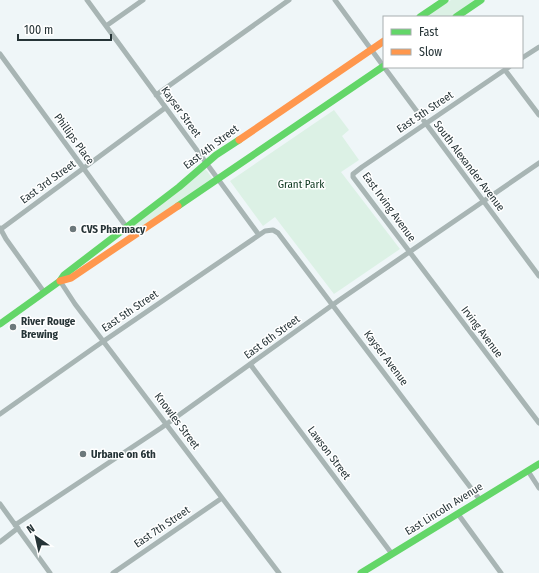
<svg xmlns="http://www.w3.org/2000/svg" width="539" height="573" font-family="'Fira Sans Condensed',sans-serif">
  <rect width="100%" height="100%" fill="#eff6f8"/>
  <path fill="#dcf1e5" d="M451,0H476L451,17H426Z
    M334,110L349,130L342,136L359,160L341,172L400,249L334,294L275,217L263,226L230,181Z
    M205,169L207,171L212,178L211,180L137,230L134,228L135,225Z"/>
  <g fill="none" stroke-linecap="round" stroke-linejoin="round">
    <path stroke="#a8b5b4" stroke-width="5" d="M87,0L259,235
      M335,0L384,67
      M106,26L143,0
      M0,54L133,236
      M522,58L539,47
      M384,67L539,276
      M509,67L362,167L353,174V177L539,423
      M505,70L539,115
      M156,95L289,0
      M0,228L6,239L44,292
      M1,229L165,108
      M60,281L75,304L279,573
      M250,364L392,554
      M0,414L95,347L265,231L273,230L278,233L480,500
      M528,471L539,488
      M0,504L50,573
      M458,514L501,573
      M15,525L161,428L338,301L539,163
      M0,542L18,528
      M113,573L222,498"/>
    <path stroke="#63d668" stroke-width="7" d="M420,17L445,0
      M456,17L481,0
      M178,206L384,66
      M0,324L60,281L64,275L179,187L216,155L239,140
      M361,573L539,464"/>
    <path stroke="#ff974d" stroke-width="7" d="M239,140L384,41
      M60,281L71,278L178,206"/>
  </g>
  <g fill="#6c787b" stroke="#fff" stroke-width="1.5">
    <circle cx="73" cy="229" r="4"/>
    <circle cx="13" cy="327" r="4"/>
    <circle cx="83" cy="454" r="4"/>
  </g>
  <g text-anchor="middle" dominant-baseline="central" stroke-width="3" stroke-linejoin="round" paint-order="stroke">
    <g font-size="11" fill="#263437" stroke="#fff">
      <text transform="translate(181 112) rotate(54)">Kayser Street</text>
      <text transform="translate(425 112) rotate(-34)">East 5th Street</text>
      <text transform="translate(74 139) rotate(54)">Phillips Place</text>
      <text transform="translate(211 147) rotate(-37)">East 4th Street</text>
      <text transform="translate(469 166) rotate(53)">South Alexander Avenue</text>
      <text transform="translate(48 182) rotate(-36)">East 3rd Street</text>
      <text transform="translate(389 207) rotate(54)">East Irving Avenue</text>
      <text transform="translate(130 311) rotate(-34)">East 5th Street</text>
      <text transform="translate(482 332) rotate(53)">Irving Avenue</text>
      <text transform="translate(272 337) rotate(-36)">East 6th Street</text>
      <text transform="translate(386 358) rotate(53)">Kayser Avenue</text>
      <text transform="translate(177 421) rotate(53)">Knowles Street</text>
      <text transform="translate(329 453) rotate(53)">Lawson Street</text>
      <text transform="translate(444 509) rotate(-32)">East Lincoln Avenue</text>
      <text transform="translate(162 527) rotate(-34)">East 7th Street</text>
    </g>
    <g font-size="11" fill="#0a351c" stroke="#fff">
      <text x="301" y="184">Grant Park</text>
    </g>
    <g font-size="11" font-weight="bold" fill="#263437" stroke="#fff" text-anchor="start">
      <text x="81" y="229">CVS Pharmacy</text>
      <text x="21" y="321">River Rouge<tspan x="21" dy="13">Brewing</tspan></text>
      <text x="91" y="454">Urbane on 6th</text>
    </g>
  </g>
  <rect x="383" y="16" width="140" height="52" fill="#ffffff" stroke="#a8aeaf"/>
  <rect x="391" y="29" width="20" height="6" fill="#63d668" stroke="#a8aeaf"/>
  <text x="419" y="36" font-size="12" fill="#263437">Fast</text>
  <rect x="391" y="49" width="20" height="6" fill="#ff974d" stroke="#a8aeaf"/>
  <text x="419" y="56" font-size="12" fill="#263437">Slow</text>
  <g transform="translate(36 537) rotate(326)" stroke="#ffffff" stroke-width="3" paint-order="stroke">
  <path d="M0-3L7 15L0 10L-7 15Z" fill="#263437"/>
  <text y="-6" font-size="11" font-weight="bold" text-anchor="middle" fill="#263437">N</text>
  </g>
  <path d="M18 34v6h93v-6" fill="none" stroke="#263437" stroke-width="2"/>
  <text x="24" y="34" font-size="12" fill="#263437" stroke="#ffffff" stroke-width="3" paint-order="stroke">100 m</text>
</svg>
